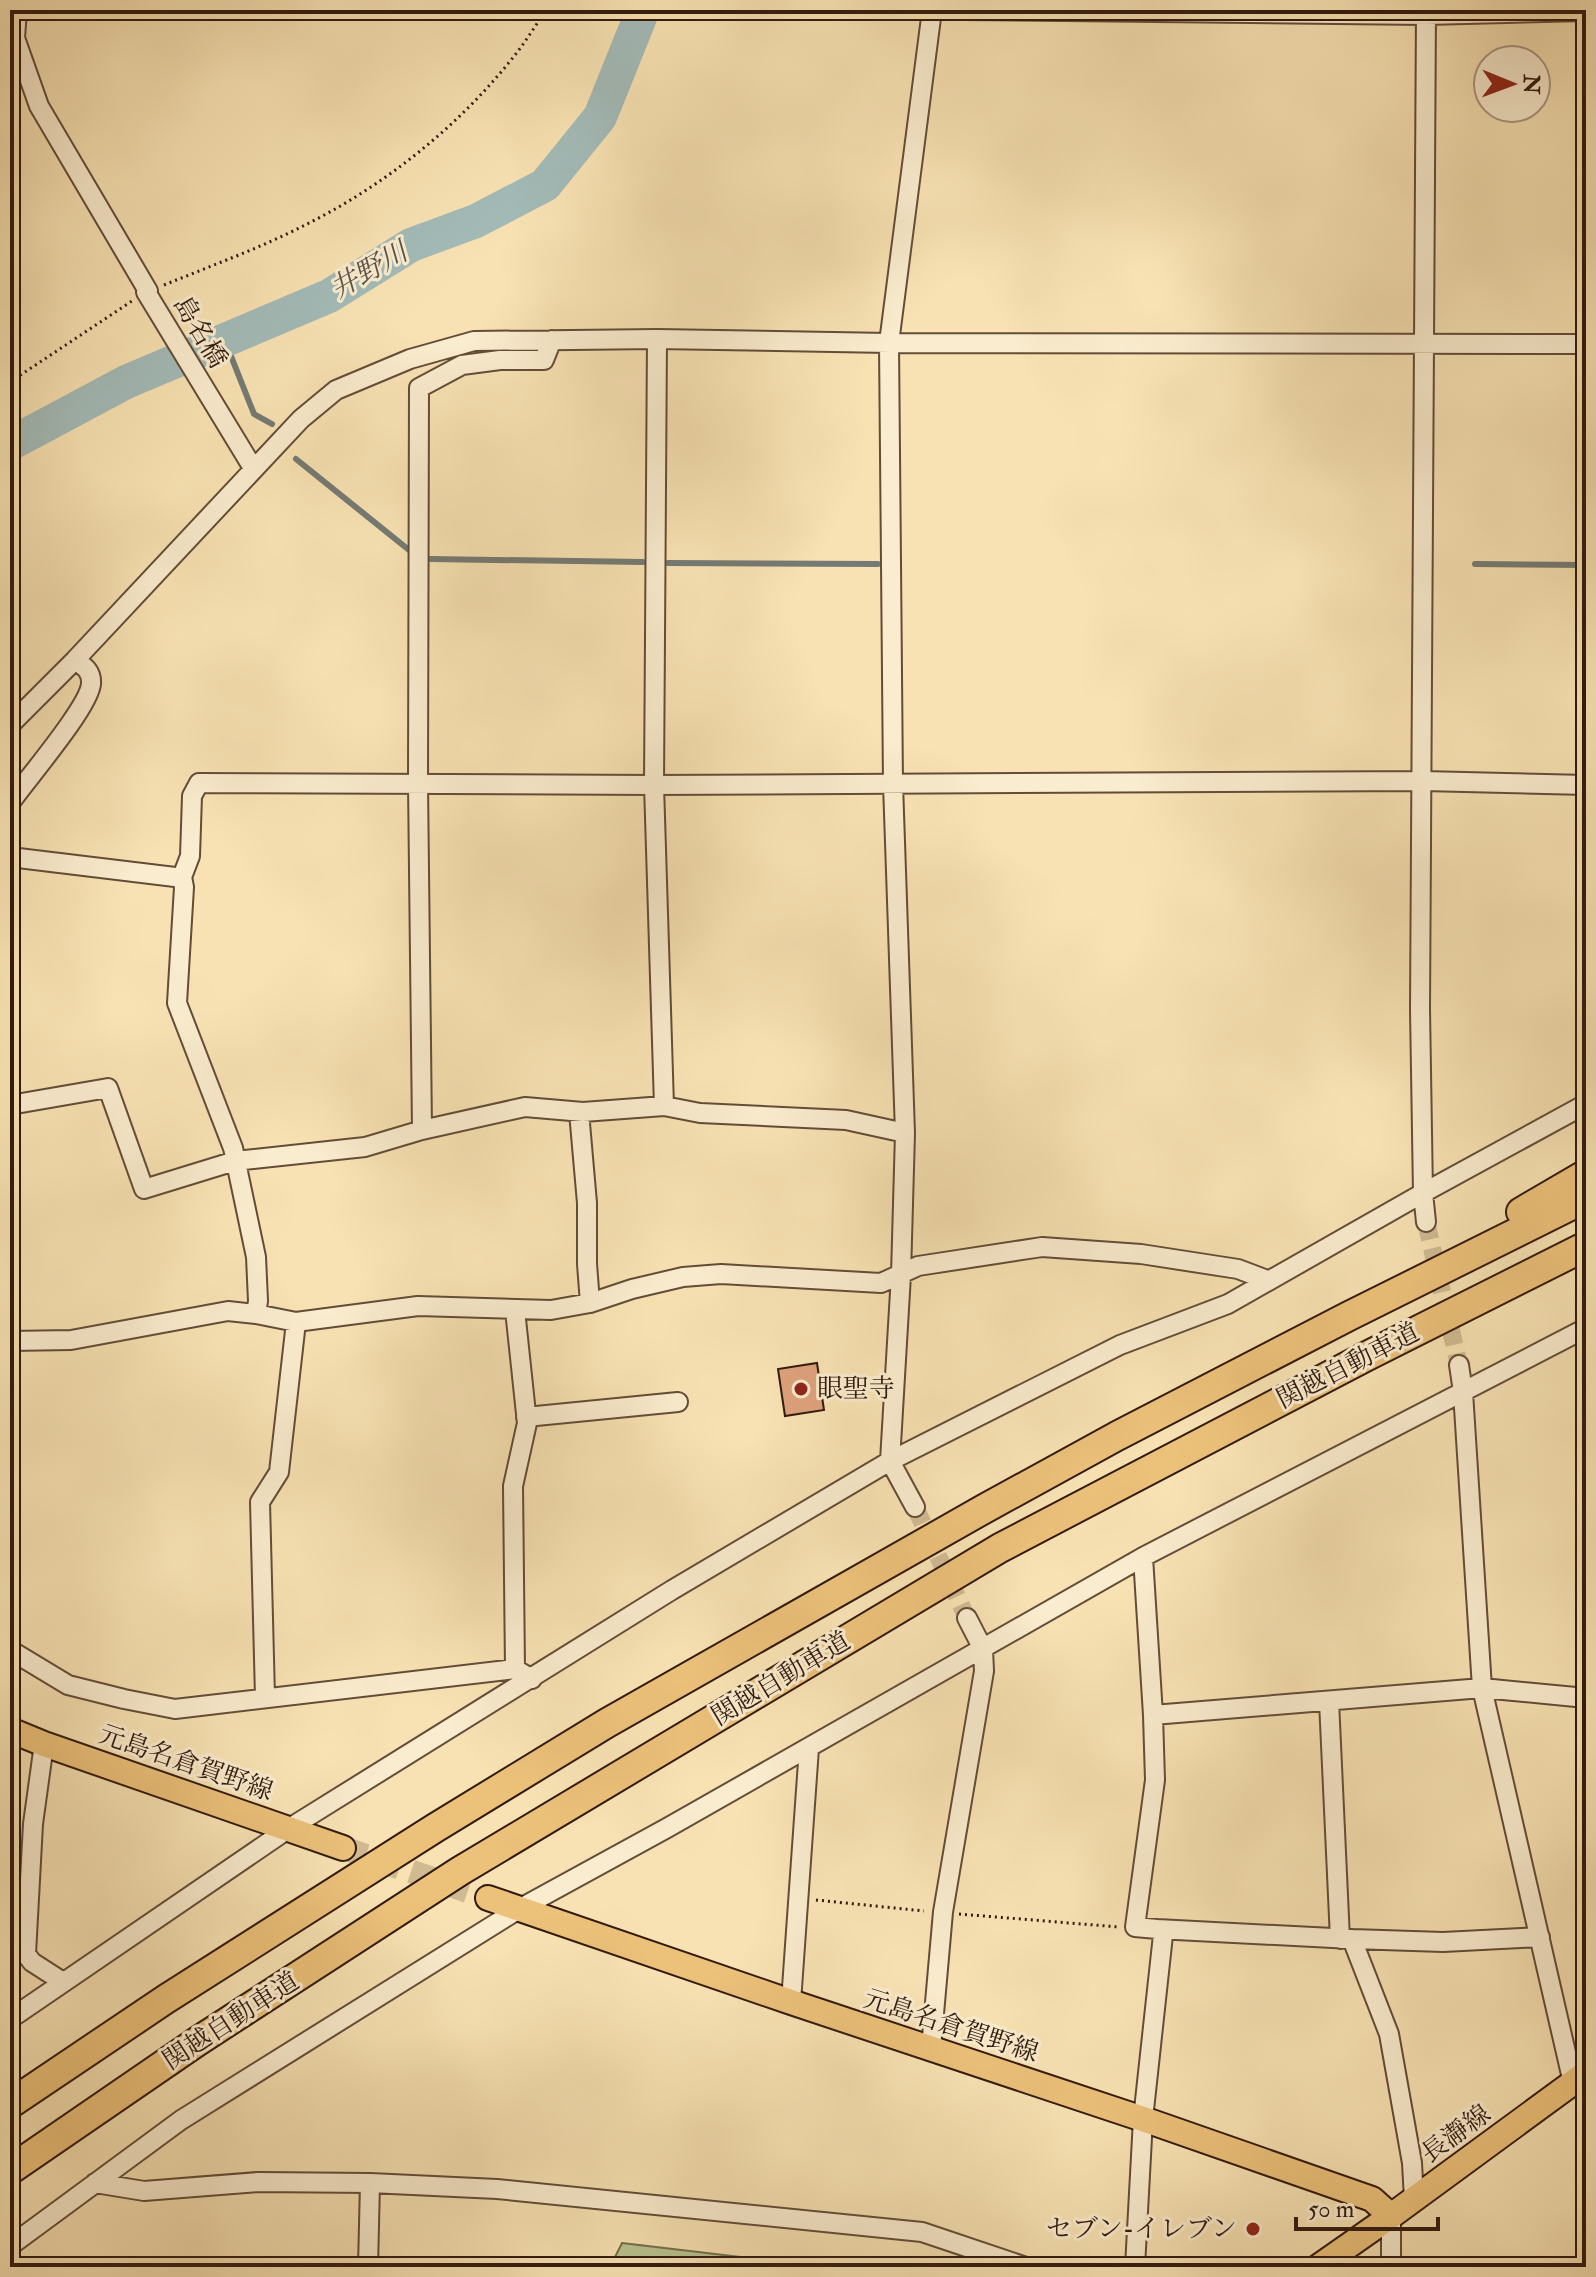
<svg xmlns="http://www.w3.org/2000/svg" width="1596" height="2277" font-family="'IM FELL Double Pica','Noto Serif JP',serif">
  <rect width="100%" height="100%" fill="#f8e2b3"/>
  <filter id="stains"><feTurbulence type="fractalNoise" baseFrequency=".0025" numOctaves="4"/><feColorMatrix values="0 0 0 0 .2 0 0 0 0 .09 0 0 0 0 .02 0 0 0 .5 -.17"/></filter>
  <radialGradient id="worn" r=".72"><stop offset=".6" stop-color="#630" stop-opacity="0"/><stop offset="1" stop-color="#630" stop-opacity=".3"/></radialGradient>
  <path fill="#b9c48f" stroke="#756f4f" stroke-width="2" d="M622,2243L826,2267H610Z"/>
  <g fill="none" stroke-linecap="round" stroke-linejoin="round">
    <path stroke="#757b74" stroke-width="6" d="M225,341L254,414L272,424
      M296,459L409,550
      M430,559L643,562
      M668,563L878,564
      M1475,564L1586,565"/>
    <path stroke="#a3bbb8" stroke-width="34" d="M10,444L126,382L329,296L411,245L476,221L545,185L600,117L643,10"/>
  </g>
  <path fill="#dfa27d" stroke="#311a0f" stroke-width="2" d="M817,1363L824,1410L785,1416L778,1369Z"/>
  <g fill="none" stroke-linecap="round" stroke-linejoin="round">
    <path stroke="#d0ba92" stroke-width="18" stroke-dasharray="18 9" stroke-linecap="butt" d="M1426,1222L1459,1365
      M915,1507L967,1618"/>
    <path stroke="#d0ba92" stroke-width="24" stroke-dasharray="24 12" stroke-linecap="butt" d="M343,1848L488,1898"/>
    <defs>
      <path id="minor" d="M964,10L1426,15L1586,11
        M1426,10L1420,1009L1423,1193L1426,1222
        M15,38L17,10
        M10,39L15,38L39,106L148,291L146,292L253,468
        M657,339L654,785L664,1106
        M10,725L75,660L301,419L336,390L410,359L474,341L657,339L889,343L1586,344
        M10,803C27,779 89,707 91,684C92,671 84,666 75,660
        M10,857L175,877H182L190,856L192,796L199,783L654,785L1423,781L1586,785
        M182,877L184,887L177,1003L233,1148L256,1257L258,1301L256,1314
        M10,1105L108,1088L144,1189L235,1161L365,1147L422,1130L525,1107L583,1112L664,1106L700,1113L846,1120L905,1133
        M579,1112L587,1203V1264L590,1303
        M422,1130L418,783L419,388L462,365L500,360H544L552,340
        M515,1310L527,1423L513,1486L515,1669
        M10,1341L71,1340L228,1311L256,1314L296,1322L418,1306L551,1310L590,1303L632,1289L683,1277L721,1274L881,1283L918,1266L1042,1247L1141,1254L1238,1269L1267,1280
        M1459,1365L1463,1392L1482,1688L1573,2083
        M526,1417L678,1402
        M915,1507L890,1461L901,1275L905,1133L893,784L889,343L932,10
        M10,1650L68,1685L124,1699L175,1709L515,1669L532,1679
        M265,1697L260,1502L279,1472L296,1322
        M1329,1701L1340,1939
        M1153,1715L1482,1688L1586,1698
        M44,1744L33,1824L26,1954L32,1962L63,1982
        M1157,1929L1352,1939L1389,2034L1412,2163L1414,2199
        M1352,1939L1443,1942L1540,1937
        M791,2002L809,1748
        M10,2019L288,1829L672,1590L890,1461L1120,1345L1228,1304L1423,1193L1586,1104
        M931,2048L943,1912L984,1671L983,1649L967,1618
        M95,2183L144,2191L258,2182L370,2183L497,2189L922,2232L1026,2267
        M10,2246L181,2120L519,1909L667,1828L1143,1557L1586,1328
        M368,2267L370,2183
        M1135,2267L1143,2119L1163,1935L1157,1929L1135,1927L1155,1780L1153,1715L1143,1557
        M1391,2267V2216"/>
      <path id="major" d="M10,1730L44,1744L343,1848
        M488,1898L791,2002L1143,2119L1372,2199L1391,2216
        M1318,2267L1391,2216L1586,2073"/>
      <path id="highway" d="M1521,1212L1586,1174
        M10,2104L166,1999L435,1828L607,1723L984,1509L1117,1436L1349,1316L1586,1198
        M10,2170L198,2041L460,1871L1000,1548L1367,1356L1586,1246"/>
    </defs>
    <use href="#minor" stroke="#634c38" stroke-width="22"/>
    <use href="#major" stroke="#311a0f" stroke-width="28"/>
    <use href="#highway" stroke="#311a0f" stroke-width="32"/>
    <path stroke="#311a0f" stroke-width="3" stroke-dasharray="2 4" stroke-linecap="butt" d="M164,285C213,265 263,247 309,223C388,183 460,125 515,55C526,41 536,25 546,10
      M10,382L132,301
      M816,1900L924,1911
      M959,1914L1119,1927"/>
    <use href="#minor" stroke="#faecce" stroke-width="18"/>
    <use href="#major" stroke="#ecc17a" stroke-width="24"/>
    <use href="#highway" stroke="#ecc17a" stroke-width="28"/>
  </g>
  <g fill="#8f2418" stroke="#faecce" stroke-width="3">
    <circle cx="801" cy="1389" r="8"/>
    <circle cx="1253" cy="2229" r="8"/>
  </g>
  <g text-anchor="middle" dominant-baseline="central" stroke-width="6" stroke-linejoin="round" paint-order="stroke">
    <g font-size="26" fill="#311a0f" stroke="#faecce">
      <text transform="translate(200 332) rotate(59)">島名橋</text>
      <text transform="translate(1348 1366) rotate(-27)">関越自動車道</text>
      <text transform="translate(781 1679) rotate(-31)">関越自動車道</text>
      <text transform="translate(186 1763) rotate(19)">元島名倉賀野線</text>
      <text transform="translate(231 2021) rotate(-33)">関越自動車道</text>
      <text transform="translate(951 2026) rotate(18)">元島名倉賀野線</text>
      <text transform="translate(1456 2134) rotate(-36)">長瀞線</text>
    </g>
    <g font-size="26" fill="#311a0f" stroke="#faecce" text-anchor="start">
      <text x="817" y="1389">眼聖寺</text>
      <text x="1237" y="2229" text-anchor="end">セブン-イレブン</text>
    </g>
    <g font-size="28" font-style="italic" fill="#59524a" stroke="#faecce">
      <text transform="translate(369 271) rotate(-30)">井野川</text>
    </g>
  </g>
  <rect width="1596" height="2277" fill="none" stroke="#f8e2b3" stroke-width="40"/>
  <rect x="12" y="12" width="1572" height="2253" fill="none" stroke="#311a0f" stroke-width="4"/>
  <rect x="20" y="20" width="1556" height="2237" fill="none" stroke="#311a0f" stroke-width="2"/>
  <g transform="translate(1512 84) rotate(91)"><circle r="38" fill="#faecce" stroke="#aa9882" stroke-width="2"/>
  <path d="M0-6L14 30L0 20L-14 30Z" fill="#8f2418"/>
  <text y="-12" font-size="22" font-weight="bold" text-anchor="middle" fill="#311a0f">N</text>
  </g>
  <path d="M1296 2217v12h142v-12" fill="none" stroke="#311a0f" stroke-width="4"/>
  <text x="1308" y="2217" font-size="24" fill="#311a0f" stroke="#faecce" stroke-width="6" paint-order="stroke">50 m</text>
  <rect width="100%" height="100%" filter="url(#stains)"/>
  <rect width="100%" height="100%" fill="url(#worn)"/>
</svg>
